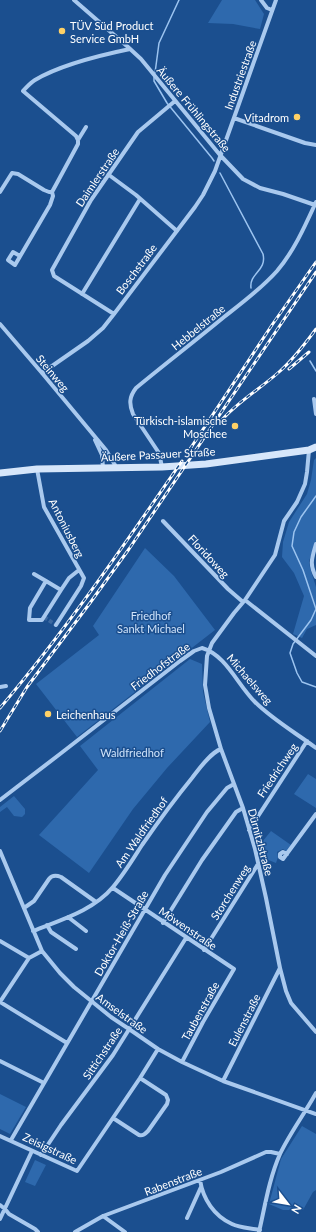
<svg xmlns="http://www.w3.org/2000/svg" width="316" height="1232" font-family="Lato,sans-serif">
  <rect width="100%" height="100%" fill="#1b4f8f"/>
  <path fill="#2e69ad" d="M222,0H255L264,14L260,29L233,24L208,23Z
    M316,458V542L309,561L310,568L316,587V625L307,629L302,638L293,634L304,596L294,573L282,557L283,542L289,522L307,494L311,480L314,460Z
    M145,548L174,576L215,630L77,737L36,684L99,635L93,626Z
    M190,659L202,664L203,692L210,722L167,768L133,809L89,873L39,835L98,770L80,746Z
    M308,774L316,779V808L294,794Z
    M14,796L25,809V814L22,817L14,816L7,807L0,812V807Z
    M271,831L291,845L287,852L283,849L277,852L278,857L276,863L266,859L260,860L258,847Z
    M0,1094L26,1107L10,1134L0,1129Z
    M302,1126L316,1134V1190L313,1192L303,1210H283L269,1204L281,1159Z
    M35,1160L46,1165L35,1186L25,1182Z"/>
  <g fill="none" stroke-linecap="round" stroke-linejoin="round">
    <path stroke="#9cc4f0" stroke-width="1.5" d="M155,73L159,43L179,0
      M154,77V81L167,103L212,158L214,161
      M220,173L263,254C267,271 249,273 251,288
      M310,361L316,371
      M316,496L301,517L294,532L292,546L303,570L316,609L311,620L293,644L290,653L297,673L302,682L316,687"/>
    <path stroke="#3d69a0" stroke-width="4" stroke-dasharray="4 2" stroke-linecap="butt" d="M44,617L56,625"/>
    <path stroke="#a9c9ee" stroke-width="4" d="M74,0L128,47L141,59L220,155L243,179L260,188L283,194L315,205
      M261,0L267,8L272,10
      M234,118L305,143L316,145
      M78,140L86,127
      M109,175L136,195L177,231
      M0,192L12,173L18,174L44,190L49,192H52L58,181L78,144V140L76,136L23,91C27,87 30,83 35,80C60,65 101,55 130,49
      M20,256L13,252L8,260L15,265L50,205L53,196L52,192
      M82,294L140,199
      M114,314L54,276L52,270L91,200L138,132L175,101
      M0,324L42,373L106,450L115,465V468
      M42,373L88,341L103,328L114,314L195,207L203,195L215,171L276,0
      M314,399L316,414
      M95,440L102,455L103,468
      M309,450L307,472L305,484L297,502L284,521L275,555L245,600L234,613L212,643L207,656L205,685L209,708L221,749L243,808L255,849L266,898L280,968L286,991L291,1003L316,1032
      M162,467L159,453L133,414C129,404 129,397 136,388C165,364 195,341 224,317C242,303 261,289 277,271C294,251 305,226 316,202
      M37,469L44,507L84,578L81,586L56,625
      M163,521L228,589L243,602
      M316,544C312,558 309,564 316,577
      M34,574L46,581
      M61,590L42,620H29L30,608L46,581L61,590L69,578L79,570
      M245,600L316,656
      M0,687L6,686
      M0,800L60,754L180,661L194,651L202,648C226,655 237,684 255,702C273,720 296,733 316,748
      M249,830L307,741
      M0,851L42,951L60,973L74,987L111,1017L129,1029L158,1049L182,1062L223,1081L316,1114
      M287,854L283,852L280,854V857L283,859L316,814
      M113,888L234,969L203,1022L182,1062
      M24,908L34,901L49,879C52,875 56,875 61,877L96,902
      M68,917L86,931
      M163,923L202,860L236,812L243,808
      M47,925L51,932L76,949
      M33,931C60,920 93,911 113,887C124,874 133,859 142,845C158,822 174,800 192,778C199,769 210,753 221,749
      M0,941L29,958
      M204,950L258,864
      M0,1002L67,1043
      M0,1002L29,958L42,951
      M0,1061L44,1083
      M223,1081L280,968
      M113,1118L139,1135C143,1136 145,1134 148,1131L167,1104L168,1100L166,1095L140,1078
      M0,1136L77,1171L140,1078L158,1049
      M11,1140L165,875L207,812L227,788L234,784
      M41,1155L61,1125L113,1055L186,938
      M200,1180C203,1199 214,1216 232,1224C240,1228 251,1228 260,1230
      M0,1205L5,1209L9,1214L35,1229L38,1232
      M103,1216L125,1232
      M187,1218L201,1187
      M0,1219L32,1151
      M75,1232L103,1216L221,1172L266,1152H271L280,1154
      M259,1232C265,1206 269,1179 280,1154C290,1133 305,1113 316,1093"/>
    <path stroke="#d6e6fa" stroke-width="7" d="M0,473L37,469L162,467L206,464L309,450L316,447"/>
    <defs>
      <path id="rail" d="M289,369L309,352
        M220,422C237,402 260,389 279,372C293,360 305,344 316,329
        M190,449L272,325L316,262
        M0,708C66,630 124,545 182,461
        M0,731L27,687L90,603L129,549L316,272"/>
    </defs>
    <use href="#rail" stroke="#fff" stroke-width="3"/>
    <use href="#rail" stroke="#1b4f8f" stroke-width="1.5" stroke-dasharray="4.5" stroke-linecap="butt"/>
  </g>
  <g fill="#ffd166" stroke="#1b4f8f" stroke-width="1.5">
    <circle cx="62" cy="31" r="4"/>
    <circle cx="297" cy="117" r="4"/>
    <circle cx="235" cy="426" r="4"/>
    <circle cx="48" cy="714" r="4"/>
  </g>
  <g text-anchor="middle" dominant-baseline="central" stroke-width="3" stroke-linejoin="round" paint-order="stroke">
    <g font-size="11" fill="#fff" stroke="#1b4f8f" text-anchor="start">
      <text x="70" y="25">TÜV Süd Product<tspan x="70" dy="13">Service GmbH</tspan></text>
      <text x="289" y="117" text-anchor="end">Vitadrom</text>
      <text x="227" y="420" text-anchor="end">Türkisch-islamische<tspan x="227" dy="13">Moschee</tspan></text>
      <text x="56" y="714">Leichenhaus</text>
    </g>
    <g font-size="11" fill="#fff" stroke="#1b4f8f">
      <text transform="translate(240 75) rotate(-70)">Industriestraße</text>
      <text transform="translate(194 109) rotate(50)">Äußere Frühlingstraße</text>
      <text transform="translate(97 177) rotate(-56)">Daimlerstraße</text>
      <text transform="translate(136 269) rotate(-53)">Boschstraße</text>
      <text transform="translate(198 327) rotate(-39)">Hebbelstraße</text>
      <text transform="translate(53 373) rotate(50)">Steinweg</text>
      <text transform="translate(158 454) rotate(-3)">Äußere Passauer Straße</text>
      <text transform="translate(67 528) rotate(63)">Antoniusberg</text>
      <text transform="translate(209 556) rotate(47)">Floridoweg</text>
      <text transform="translate(160 666) rotate(-37)">Friedhofstraße</text>
      <text transform="translate(250 679) rotate(49)">Michaelsweg</text>
      <text transform="translate(277 770) rotate(-56)">Friedrichweg</text>
      <text transform="translate(141 832) rotate(-55)">Am Waldfriedhof</text>
      <text transform="translate(261 842) rotate(75)">Dürnitzlstraße</text>
      <text transform="translate(230 892) rotate(-58)">Storchenweg</text>
      <text transform="translate(188 928) rotate(34)">Möwenstraße</text>
      <text transform="translate(121 933) rotate(-60)">Doktor-Heiß-Straße</text>
      <text transform="translate(200 1011) rotate(-61)">Taubenstraße</text>
      <text transform="translate(122 1013) rotate(36)">Amselstraße</text>
      <text transform="translate(244 1020) rotate(-63)">Eulenstraße</text>
      <text transform="translate(102 1053) rotate(-56)">Sittichstraße</text>
      <text transform="translate(50 1148) rotate(25)">Zeisigstraße</text>
      <text transform="translate(173 1181) rotate(-21)">Rabenstraße</text>
    </g>
    <g font-size="11" fill="#cfe3fa" stroke="#1b4f8f">
      <text x="151" y="615">Friedhof<tspan x="151" dy="13">Sankt Michael</tspan></text>
      <text x="132" y="752">Waldfriedhof</text>
    </g>
  </g>
  <g transform="translate(288 1204) rotate(121)" stroke="#1b4f8f" stroke-width="3" paint-order="stroke">
  <path d="M0-3L7 15L0 10L-7 15Z" fill="#ffffff"/>
  <text y="-6" font-size="11" font-weight="bold" text-anchor="middle" fill="#ffffff">N</text>
  </g>
</svg>
